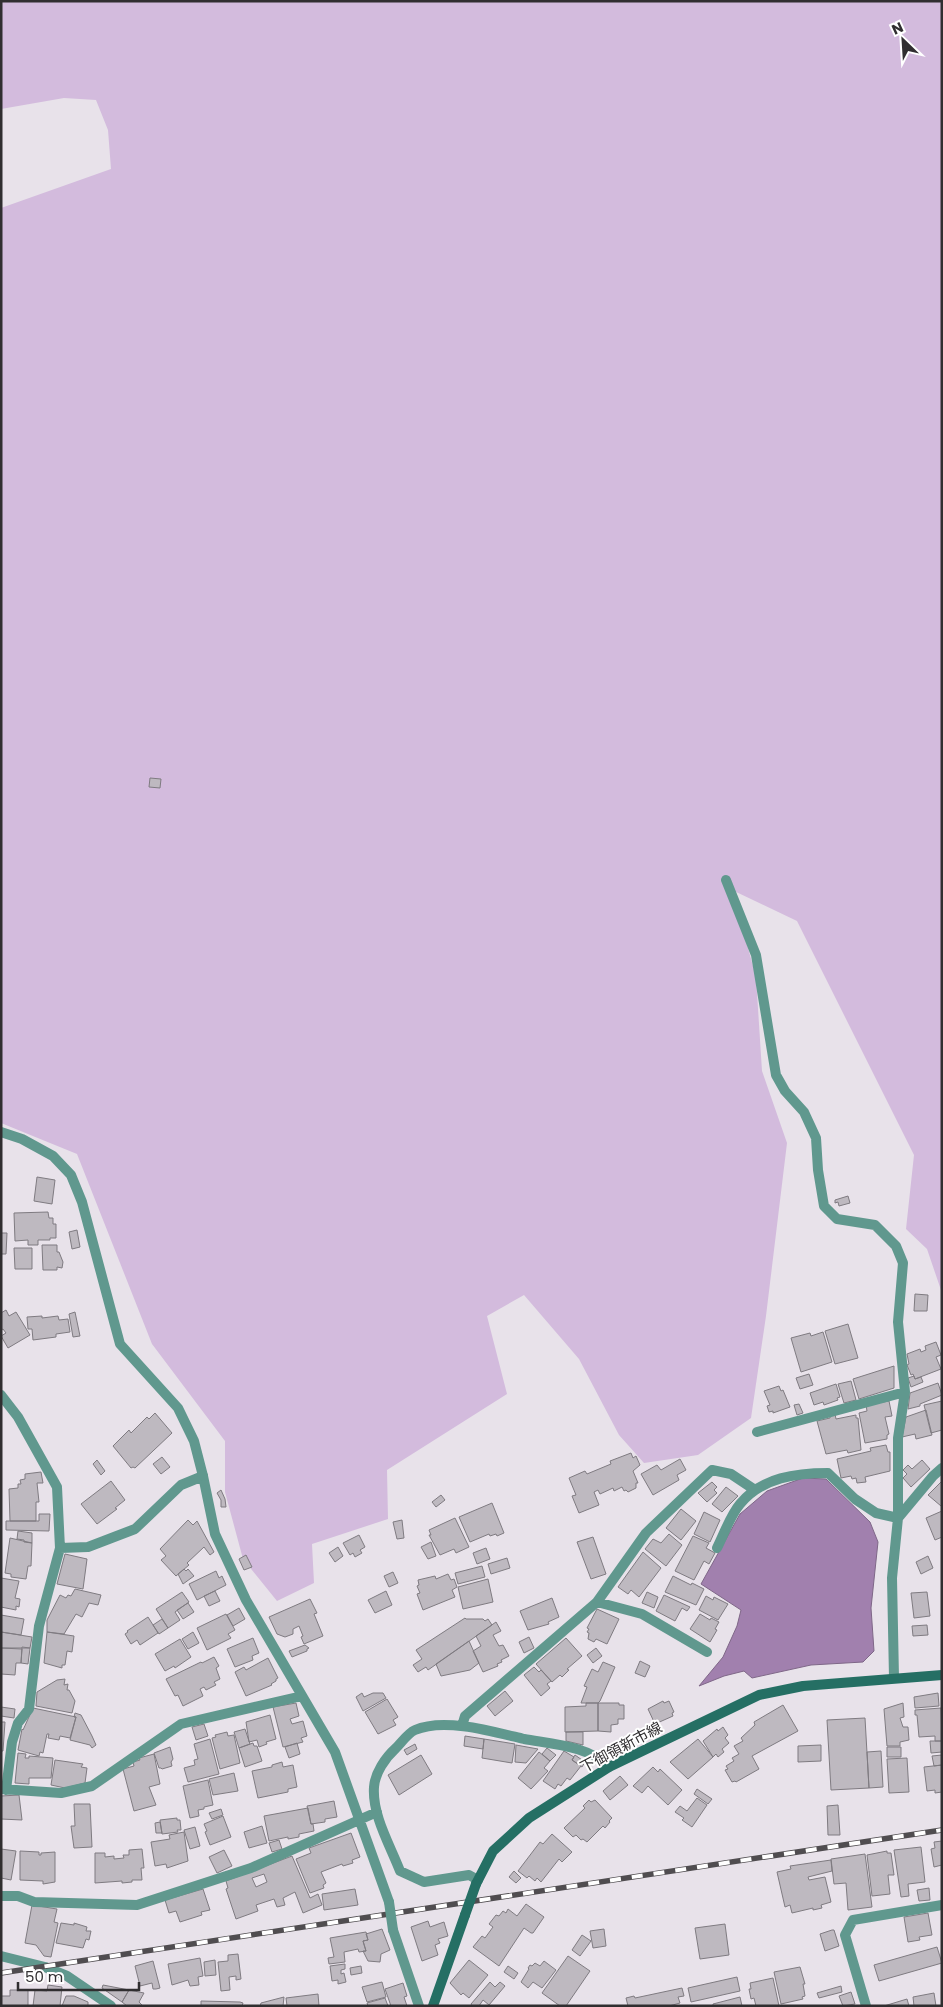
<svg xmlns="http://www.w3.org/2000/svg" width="943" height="2007" font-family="Poppins,'Noto Sans JP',sans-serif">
  <rect width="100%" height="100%" fill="#e8e2ea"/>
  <path fill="#d3bbdd" d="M1,1H942V1293L927,1249L906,1229L914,1155L797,921L732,890L756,977L762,1071L787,1143L766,1316L751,1418L698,1455L644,1463L619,1435L579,1359L524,1295L487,1316L507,1394L387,1470L388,1519L312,1544L314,1583L277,1601L243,1559L225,1492V1441L152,1344L77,1154L1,1123V208L111,169L108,130L96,100L64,98L1,109Z"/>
  <path fill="#a180ae" stroke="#7f6788" d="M803,1478L826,1479L870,1522L878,1542L871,1608L874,1651L863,1662L811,1665L752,1678L744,1671L724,1676L699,1686L723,1657L737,1626L741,1610L701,1584L740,1514L767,1491Z"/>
  <path fill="#beb9c0" stroke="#7f7b81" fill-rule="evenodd" d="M150,778L161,779L160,788L149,787Z
    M37,1177L55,1180L52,1204L34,1201Z
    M848,1196L850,1203L839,1206L838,1202L835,1203V1200Z
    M48,1212L49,1218H53V1224H56V1238H50V1240H38V1245H28V1240L15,1241L14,1213Z
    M77,1230L80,1247L72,1249L69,1232Z
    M1,1233H7L6,1254H1Z
    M42,1245H57V1252H59L63,1262L62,1268L57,1267V1270H43Z
    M14,1248H32V1269H15Z
    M915,1294L928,1295L927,1311H914Z
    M6,1310L9,1316L16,1312L30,1335L8,1348L1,1336L6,1333L3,1329L1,1330V1313Z
    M75,1312L80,1336L73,1337L69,1314Z
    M42,1316V1318L58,1316L59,1320L68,1319L70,1332L56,1334V1337L33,1340L32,1329H28L27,1317Z
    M848,1324L858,1358L835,1364L825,1331Z
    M823,1332L832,1362L801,1372L791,1338L810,1333L811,1336Z
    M936,1342L941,1355L936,1357L941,1369L915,1379L913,1374L911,1375L907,1365L909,1364L907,1354L920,1349L921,1352L926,1350L925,1346Z
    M894,1366V1388L859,1399L853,1379Z
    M809,1374L813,1385L800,1389L796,1378Z
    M914,1376L915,1379L921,1377L923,1382L911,1387L908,1378Z
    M851,1381L856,1400L844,1403L838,1384Z
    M938,1383L942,1395L920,1404V1406L908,1409L910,1393Z
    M836,1384L840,1397L837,1398L838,1400L824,1405L823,1402L814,1405L810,1393Z
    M779,1386L781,1391L783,1390L790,1407L773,1413V1411L769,1412L767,1406L770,1405L764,1391Z
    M889,1401L892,1416L885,1417L889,1434L887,1435V1439L865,1443L859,1413L867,1411L866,1405Z
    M942,1401V1430L931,1433L924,1405Z
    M799,1404L803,1413L797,1415L794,1405Z
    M926,1410L932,1435L916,1439L915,1434L902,1437L906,1417Z
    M155,1413L172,1433L135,1468L133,1467L131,1468L113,1446L129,1430L131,1433L147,1417L149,1419Z
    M835,1414L836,1419L856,1415V1418H858L861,1450L848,1453L847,1450L826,1454L817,1421L830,1418V1416Z
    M886,1445L888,1452H890V1471L865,1477L866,1482L857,1483L856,1478L852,1479L851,1476L841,1478L837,1459L871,1451L870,1448Z
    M631,1453L633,1458L636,1456L640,1465L633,1471L638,1483H636V1488L628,1492L626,1490L624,1491L622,1487L614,1491L613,1488L600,1494L598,1490L594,1492L599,1505L579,1513L572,1496L576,1495L569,1478L585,1471L587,1474L611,1464L610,1461Z
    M162,1457L170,1467L161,1474L153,1464Z
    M680,1459L686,1470L677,1475L679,1480L653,1495L641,1474L657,1465L661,1470Z
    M97,1460L105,1471L101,1475L93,1464Z
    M922,1460L930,1469L911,1487L903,1478L907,1474L903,1470L908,1465L912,1469Z
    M41,1472L43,1483H37L39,1502H36V1521H10L9,1489L18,1488V1484H21L20,1480L25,1479V1474Z
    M111,1481L125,1500L115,1508L117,1509L97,1524L81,1504Z
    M942,1481V1505L941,1506L928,1495Z
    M712,1482L717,1487L714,1490L717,1493L707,1502L698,1493Z
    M726,1487L738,1496L722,1512L712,1504Z
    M221,1490L225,1499L226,1507H221V1500L217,1493Z
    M441,1495L445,1500L436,1507L432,1502Z
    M492,1503L504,1533L497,1536L496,1534L490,1536L489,1534L470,1542L459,1517Z
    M681,1509L696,1521L681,1540L666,1528Z
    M942,1511V1537L935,1540L926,1518Z
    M704,1512L720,1520L710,1542L694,1534Z
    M39,1514H50L49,1531L6,1530V1521H39Z
    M455,1518L469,1547L456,1553L454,1549L440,1555L429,1535H431L429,1530Z
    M188,1520L193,1525L197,1521L214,1552L210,1555L204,1547L187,1563L189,1565L176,1576L161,1560L166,1556L160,1549Z
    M402,1520L404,1538L397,1539L393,1522Z
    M18,1531L32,1533V1543L24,1542V1540L17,1539Z
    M669,1534L682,1545L666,1566L645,1549L653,1539L661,1543Z
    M359,1535L365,1547L360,1550L362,1553L355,1557L353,1553L350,1555L343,1543Z
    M693,1536L709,1543L706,1548L715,1553L709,1564L704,1561L694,1580L675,1571Z
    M593,1537L606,1574L591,1579L577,1542Z
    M10,1538L32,1543L31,1566H28L26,1579L11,1577V1574L5,1573Z
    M431,1542L436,1556L428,1559L421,1547Z
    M338,1547L343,1556L335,1562L329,1553Z
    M486,1548L490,1559L477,1564L473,1553Z
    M643,1552L661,1568L639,1597L631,1590L628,1594L618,1587Z
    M65,1554L87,1559L83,1589L57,1584Z
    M246,1555L252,1567L244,1570L239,1559Z
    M928,1556L933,1568L921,1574L916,1562Z
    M507,1558L510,1568L491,1574L488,1564Z
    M482,1566L485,1577L458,1584L455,1573Z
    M184,1569L186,1571L188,1569L194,1576L183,1584L178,1574Z
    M216,1571L219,1578L222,1576L226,1585L197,1600L189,1584Z
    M393,1572L398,1583L389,1587L384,1576Z
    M448,1574L451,1580L454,1579L457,1587L452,1590L455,1597L423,1610L417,1594L420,1593L417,1586L419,1585L418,1580L435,1576L436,1579Z
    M673,1576L691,1585L692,1583L704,1589L696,1605L665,1592Z
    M1,1578L19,1581L15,1598L20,1599L19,1607L16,1606V1610L1,1607Z
    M488,1579L493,1602L463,1609L458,1587Z
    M75,1589L101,1595L98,1605L89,1603L82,1617L76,1614L64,1634L47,1632V1620L60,1595L66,1598L68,1595L71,1596Z
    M215,1591L220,1601L209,1606L204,1596Z
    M386,1591L392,1605L375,1613L368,1600Z
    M182,1592L189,1602L175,1612L180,1620L168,1628L156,1609Z
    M647,1592L658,1597L654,1608L642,1603Z
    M927,1592L930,1616L914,1618L911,1593Z
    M664,1595L690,1607L687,1611L682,1608L675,1621L656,1611Z
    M706,1596L713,1600L714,1597L728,1604L718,1620L699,1610Z
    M552,1598L559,1617L548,1622L549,1624L528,1630L520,1611Z
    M310,1599L317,1613L314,1614L323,1636L304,1644L301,1637L303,1636L299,1626L293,1629V1634L285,1637L277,1634L269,1617Z
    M188,1603L194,1612L183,1619L177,1610Z
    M239,1608L245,1619L233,1626L227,1615Z
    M597,1609L619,1619L607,1644L596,1639L594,1642L588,1639L589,1633L587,1632L589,1629L587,1628Z
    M226,1614L235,1630L228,1634L231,1638L207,1650L197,1628Z
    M700,1614L710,1620L711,1618L719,1622L715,1629L717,1630L710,1642L690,1629Z
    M1,1615L24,1619L21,1635L1,1632Z
    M148,1617L158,1633L140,1645L137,1640L131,1644L125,1634L128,1632L127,1631Z
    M465,1618L466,1619H483L485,1621L488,1619L492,1625L428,1670L426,1667L418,1672L413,1665L422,1659L416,1650Z
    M162,1619L168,1628L159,1634L153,1625Z
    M496,1622L501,1631L493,1635L499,1646L503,1645L509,1656L501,1660L502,1662L497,1664L498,1666L483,1672L473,1651L481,1646L476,1636Z
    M927,1625L928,1635L913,1636L912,1626Z
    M1,1632L32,1637L30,1648H1Z
    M47,1632L74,1636L72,1652L67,1651L65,1665H62V1668L44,1663Z
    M193,1632L199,1643L188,1649L182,1639Z
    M529,1637L534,1648L524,1653L519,1642Z
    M253,1638L259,1653L252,1656L253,1660L235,1667L227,1649Z
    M566,1638L582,1656L567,1669L569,1670L562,1677L560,1675L552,1682L536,1664Z
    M180,1639L191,1657L175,1668L174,1666L165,1671L155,1654Z
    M469,1641L479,1663L470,1670L441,1676L436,1664Z
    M305,1645L309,1648L307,1649V1651L292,1657L289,1651Z
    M22,1647L30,1648L28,1664L21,1663Z
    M1,1648L22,1649L21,1663H16L15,1675L1,1674Z
    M596,1648L602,1656L593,1663L587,1655Z
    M214,1657L219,1666L216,1668L220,1679L214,1682L216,1685L206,1690L204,1687L200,1689L203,1696L183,1706L178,1695L175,1696L166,1679L201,1662L202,1663Z
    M268,1658L278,1678L276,1679V1681L271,1684L272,1685L246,1696L235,1672L244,1667L246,1670Z
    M640,1661L650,1666L645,1677L635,1673Z
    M603,1662L615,1667L600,1701L598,1703H581L587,1687L584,1686L592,1669L598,1672Z
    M534,1667L539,1672L541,1670L551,1681L547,1684L550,1688L541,1696L524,1675Z
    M65,1679L64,1685L68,1684L67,1690H69L75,1701L72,1713L36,1706L37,1692L57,1680Z
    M505,1691L513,1701L495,1716L487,1706Z
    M362,1693L364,1697L373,1693H383L386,1698L363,1711L356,1697Z
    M938,1693L939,1706L915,1708L914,1697Z
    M387,1699L398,1717L393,1720L396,1725L378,1734L365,1712Z
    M663,1701L664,1703L669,1701L674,1712L672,1713L673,1716L655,1724L648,1709Z
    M296,1703L299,1716L290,1719L292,1724L303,1721L307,1736L301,1738L303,1742L283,1747L273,1707Z
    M586,1703H598V1731L565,1732V1707L586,1706Z
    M598,1703H619V1705H624V1719H618V1724L611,1725V1732L598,1731Z
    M903,1703L904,1717L900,1718L903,1727H908L909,1740L900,1742V1746H887L884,1709Z
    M783,1705L798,1731L752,1756L759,1769L736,1782L735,1781L732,1782L725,1770L728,1769L726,1766L734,1761L732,1758L739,1754L734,1746L743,1741L741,1738L755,1725L754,1722Z
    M1,1707L15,1709L14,1718L1,1716Z
    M33,1708L76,1717L70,1738L60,1736L59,1740L48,1738L49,1734H47L43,1753L40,1752L39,1756L18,1750L22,1729L23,1730Z
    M941,1708L942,1741H935V1736L919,1737L917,1715H915V1710Z
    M75,1713L81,1715L92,1736L96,1745L92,1748L90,1745L70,1740L76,1717H74Z
    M270,1715L276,1739L266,1742L267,1744L259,1747L257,1740L249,1742L246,1722Z
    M865,1718L869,1788L831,1790L827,1720Z
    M1,1722H5L3,1751H1Z
    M204,1724L208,1736L196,1740L192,1727Z
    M723,1727L728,1735L725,1738L729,1743L722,1749L724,1752L718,1757L716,1754L713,1757L703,1741L717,1729L718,1731Z
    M245,1729L250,1744L239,1748L234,1732Z
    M227,1732L228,1736L234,1735L240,1763L220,1769L212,1738L216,1737L215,1735Z
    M566,1732H583V1745L566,1741Z
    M465,1736L484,1739L483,1749L464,1746Z
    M210,1739L219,1774L188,1782L184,1768L195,1765L194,1760L198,1759L194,1744Z
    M484,1739L515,1744L512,1763L482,1758Z
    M698,1739L713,1757L688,1779L670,1762Z
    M930,1741H942V1752L931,1753Z
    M253,1743L254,1746H257L262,1761L245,1767L239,1748Z
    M297,1743L300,1754L289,1758L285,1747Z
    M415,1744L417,1749L407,1755L404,1750Z
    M516,1745L538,1749L526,1763L515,1762Z
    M821,1745V1761L798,1762V1746Z
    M170,1747L173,1759L171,1762L172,1766L162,1769L161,1768H159L154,1753Z
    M887,1747H901V1757H887Z
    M547,1748L556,1755L550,1761L542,1754Z
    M564,1751L574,1757L572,1760L581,1766L570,1780L567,1778L561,1786L558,1784L555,1789L543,1781Z
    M881,1751L883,1787L869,1788L867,1752Z
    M539,1752L550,1761L544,1768L548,1771L531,1789L518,1778Z
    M18,1753L26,1754L25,1758H29V1756L53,1758L51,1778H29V1784L15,1783Z
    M154,1754L160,1784L149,1787L156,1805L134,1811L123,1769L134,1766L133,1762L140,1760L139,1758Z
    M421,1755L432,1774L399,1795L388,1775Z
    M575,1755L585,1762L582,1767L572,1760Z
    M942,1755V1765L934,1766L932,1756Z
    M907,1758L909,1792L889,1793L887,1759Z
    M55,1760L83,1764L81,1767L87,1768L85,1783L65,1788L51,1785Z
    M282,1762L283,1767L293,1765L297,1787L288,1789V1792L258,1798L252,1771L272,1767V1765Z
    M942,1765V1792L935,1793V1790L927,1791L924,1767Z
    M653,1767L658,1772L660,1769L682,1790L668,1805L648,1786L642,1793L633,1786Z
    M234,1773L238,1791L213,1795L209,1779Z
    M620,1776L628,1785L610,1800L603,1791Z
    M208,1780L213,1805L204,1807V1809L198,1810L199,1816L190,1818L183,1786Z
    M697,1789L712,1799L708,1804L694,1794Z
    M19,1795L22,1820L1,1819V1796Z
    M697,1798L707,1805L692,1827L682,1820L684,1818L675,1812L680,1806L687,1811Z
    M589,1800L591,1802L595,1800L612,1818L609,1821L610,1822L605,1828L603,1826L587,1842L583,1839L581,1840L576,1835L573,1837L564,1828L585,1808L583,1806Z
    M334,1801L337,1817L325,1819V1822L311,1824L307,1806Z
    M74,1804H90L92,1847L74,1848L71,1826H75Z
    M838,1805L840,1835H828L827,1806Z
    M308,1808L311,1824H313L314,1831L299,1834V1837L288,1839V1837L269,1841L264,1816Z
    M221,1809L223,1815L212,1819L209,1813Z
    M223,1816L231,1837L210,1845L205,1832L207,1831L204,1824Z
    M177,1818V1820H180L181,1830H177L178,1832L162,1834L160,1820Z
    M160,1822L162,1833H156L155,1823Z
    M262,1826L267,1843L249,1848L244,1832Z
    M195,1827L200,1846L190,1849L184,1830Z
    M184,1832L188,1861L167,1868L166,1864L155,1866L151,1842L170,1839L169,1835Z
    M351,1833L360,1857L352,1860L353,1863L343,1866L342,1864L321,1872L326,1883L323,1885L324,1888L310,1893L296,1859L311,1853L309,1848Z
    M552,1834L572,1852L562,1862L559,1859L541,1882L537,1878L535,1881L529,1876L527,1878L518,1871L540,1842L543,1844Z
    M279,1840L282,1849L272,1852L269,1843Z
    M942,1841V1865L934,1867L931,1849L935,1848L934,1842Z
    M921,1847L925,1882L908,1884L909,1896L901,1897L894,1850Z
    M1,1849L16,1851L11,1880L1,1878Z
    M142,1849L144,1868H141L142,1880H132V1882L122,1883V1881L95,1883V1853H105V1857L114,1856V1859L124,1858L123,1855H129V1850Z
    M224,1850L232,1866L217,1873L209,1857Z
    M20,1851L39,1852V1855H41V1853L55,1852V1882L43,1884V1881L20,1880Z
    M887,1851V1853H891L894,1875H888L890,1894L872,1896L867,1855Z
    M865,1854L872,1907L848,1910L846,1883L834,1884L831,1859Z
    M292,1856L310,1898L318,1894L322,1905L303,1913L295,1892L283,1898L285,1905L277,1907L274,1899L256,1905L258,1911L236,1919L226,1889L228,1888L226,1881ZM264,1874L267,1882L256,1887L252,1878Z
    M831,1860L832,1871L808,1877L809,1880L825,1877L831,1902L821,1905L822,1908L813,1910V1908L792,1913L790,1905L785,1907L777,1872L791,1869L790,1866Z
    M514,1871L521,1878L516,1883L509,1877Z
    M929,1888L930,1900L919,1901L917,1890Z
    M203,1889L210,1910L201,1912L202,1915L180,1922L176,1911L169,1913L165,1900Z
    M355,1889L358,1905L324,1910L322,1894Z
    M526,1904L544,1917L533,1933H531L524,1928L499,1966L473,1947L482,1936L485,1938L493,1927L489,1924L496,1915L499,1916L503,1911L506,1913L508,1909L517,1916Z
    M32,1905L57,1909L54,1922L58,1923L51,1957L44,1956L36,1945L25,1943Z
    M928,1913L932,1935L919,1937L920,1940L908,1942L904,1917Z
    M428,1921L430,1927L444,1922L448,1936L438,1939L440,1943L435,1945L438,1955L422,1961L411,1927Z
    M61,1923L74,1925V1923L87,1927L86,1931H91L89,1940L86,1939L83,1948L56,1943Z
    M725,1924L729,1955L700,1959L695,1928Z
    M382,1929L390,1950L381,1954L380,1962L368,1961L363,1951H366L363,1941L368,1940L366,1934Z
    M604,1929L606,1946L593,1948L590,1931Z
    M832,1930H834L839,1946L825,1951L820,1934Z
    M366,1932L368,1940L363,1941L366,1951L359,1952L358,1949L344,1952L345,1962L329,1964L328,1958L334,1957L330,1938Z
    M582,1935L591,1941L580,1956L572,1950Z
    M937,1947L942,1963L879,1981L874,1965Z
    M238,1954L241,1979L236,1980V1976L229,1977L230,1990L221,1991L218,1962L228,1961V1955Z
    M568,1956L590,1971L566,2006H560L542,1993Z
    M200,1958L203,1976L198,1977L199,1985L190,1986L188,1980L172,1985L168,1964Z
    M215,1960L216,1975L205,1976L204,1962Z
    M469,1960L488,1975L469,1998L463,1993L461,1995L450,1983Z
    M153,1961L160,1988L156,1989H153L152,1983L140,1986L135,1966Z
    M544,1961L556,1970L542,1988L533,1982L528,1988L521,1982L529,1969L528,1968L530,1965L532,1966L535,1963L540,1966Z
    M345,1964V1969L341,1970V1974L344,1973L346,1982L338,1984V1980L332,1981L330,1966Z
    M361,1966L362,1973L351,1975L350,1968Z
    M508,1966L518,1973L514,1979L504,1972Z
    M800,1967L805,1984H803L805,1996L802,1997L803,1999L781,2004L774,1972Z
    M737,1977L740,1991L691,2002L688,1988Z
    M773,1978L779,2006H756L754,1998L751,1999L749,1989H751L750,1983Z
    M382,1982L386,1997L367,2002L362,1987Z
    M490,1982L495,1987L500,1982L505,1986L489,2005L483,2000L479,2006H472L471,2004Z
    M403,1983L407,1996L404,1997L407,2006H391L385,1989Z
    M48,1985L62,1987L60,2006H33L35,1990L47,1991Z
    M103,1985L129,1990L122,2002L102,1988Z
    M841,1986L842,1992L819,1998L817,1993Z
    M682,1988L684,1996L678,1997L680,2003L669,2006H628L626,1998L634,1996L635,1998Z
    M10,1990H28V2006H1V1996H10Z
    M129,1990L144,1993L139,2002L143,2006H127L122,2002Z
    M851,1992L855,2004L843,2006L839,1996Z
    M934,1993L936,2006H914L913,1997Z
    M318,1994L319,2006H287L286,1998Z
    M66,1996H74L88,2002V2006H62Z
    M284,1997L283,2006H260L261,2003Z
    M740,1997L742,2006H713V2004Z
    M385,1998L388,2006H368L367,2003Z
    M907,1999L909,2006H884Z
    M201,2001L240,2002L243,2003L242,2006H201Z"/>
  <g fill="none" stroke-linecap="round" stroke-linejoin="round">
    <path stroke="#60988e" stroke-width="10" d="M1,1395L18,1417L57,1487L60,1548L39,1626L29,1709L18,1723L12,1742L6,1790
      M757,1432L905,1392
      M60,1548L88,1547L135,1529L181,1485L203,1476L215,1534L246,1600L335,1752L389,1902
      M717,1548C724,1534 730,1516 740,1504C762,1477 797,1473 828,1473L855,1499L876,1513L898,1518V1438L905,1392L898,1322L903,1263L896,1246L875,1225L837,1219L824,1206L818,1170L816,1138L804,1112L785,1091L776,1075L756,955L726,880
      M597,1602L646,1533L712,1470L731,1474L755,1490
      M894,1678L892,1578L898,1518L933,1476L942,1468
      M462,1726L465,1716L597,1602L642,1614L707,1652
      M1,1789L61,1793L92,1786L181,1724L302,1696
      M478,1880L469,1875L424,1882L400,1871C390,1845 372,1815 374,1787C375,1773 385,1758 396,1748C401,1743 408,1733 415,1730C444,1717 495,1732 524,1739C551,1744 590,1746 609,1767
      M1,1896H18L34,1902L137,1905L251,1868L377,1812
      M393,1930L419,2006
      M1,1956L45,1967L67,1976L111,2006
      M866,2006L845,1935L853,1920L942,1905"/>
    <path stroke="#60988e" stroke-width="10" d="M1,1132L22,1139L53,1156L71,1175L82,1202L120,1344L178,1408L194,1441L203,1476"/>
    <path stroke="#256f64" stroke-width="10" d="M476,1884L493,1851L529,1818L609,1767L759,1695L803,1686L942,1675
      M433,2006L465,1915"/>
    <defs>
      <path id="rail" d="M1,1973L942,1830"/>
    </defs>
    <use href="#rail" stroke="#504d50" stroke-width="5.5"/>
    <use href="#rail" stroke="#fff" stroke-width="4" stroke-dasharray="11" stroke-linecap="butt"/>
    <path stroke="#60988e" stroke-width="10" d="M389,1902L393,1930"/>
    <path stroke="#256f64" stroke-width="10" d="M465,1915L476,1884"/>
  </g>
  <g text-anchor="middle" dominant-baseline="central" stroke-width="4" stroke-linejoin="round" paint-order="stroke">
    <g font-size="15" fill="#302e30" stroke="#fff">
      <text transform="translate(621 1747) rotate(-28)">下御領新市線</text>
    </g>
  </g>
  <rect width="943" height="2007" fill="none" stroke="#302e30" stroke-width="5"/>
  <g transform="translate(903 40) rotate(335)" stroke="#ffffff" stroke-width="4" paint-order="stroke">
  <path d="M0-4L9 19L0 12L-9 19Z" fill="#302e30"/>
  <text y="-8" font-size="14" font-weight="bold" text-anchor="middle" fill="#302e30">N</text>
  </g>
  <path d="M18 1982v8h121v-8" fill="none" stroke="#302e30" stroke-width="2.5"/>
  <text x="25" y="1982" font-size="15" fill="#302e30" stroke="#ffffff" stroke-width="4" paint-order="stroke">50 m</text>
</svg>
